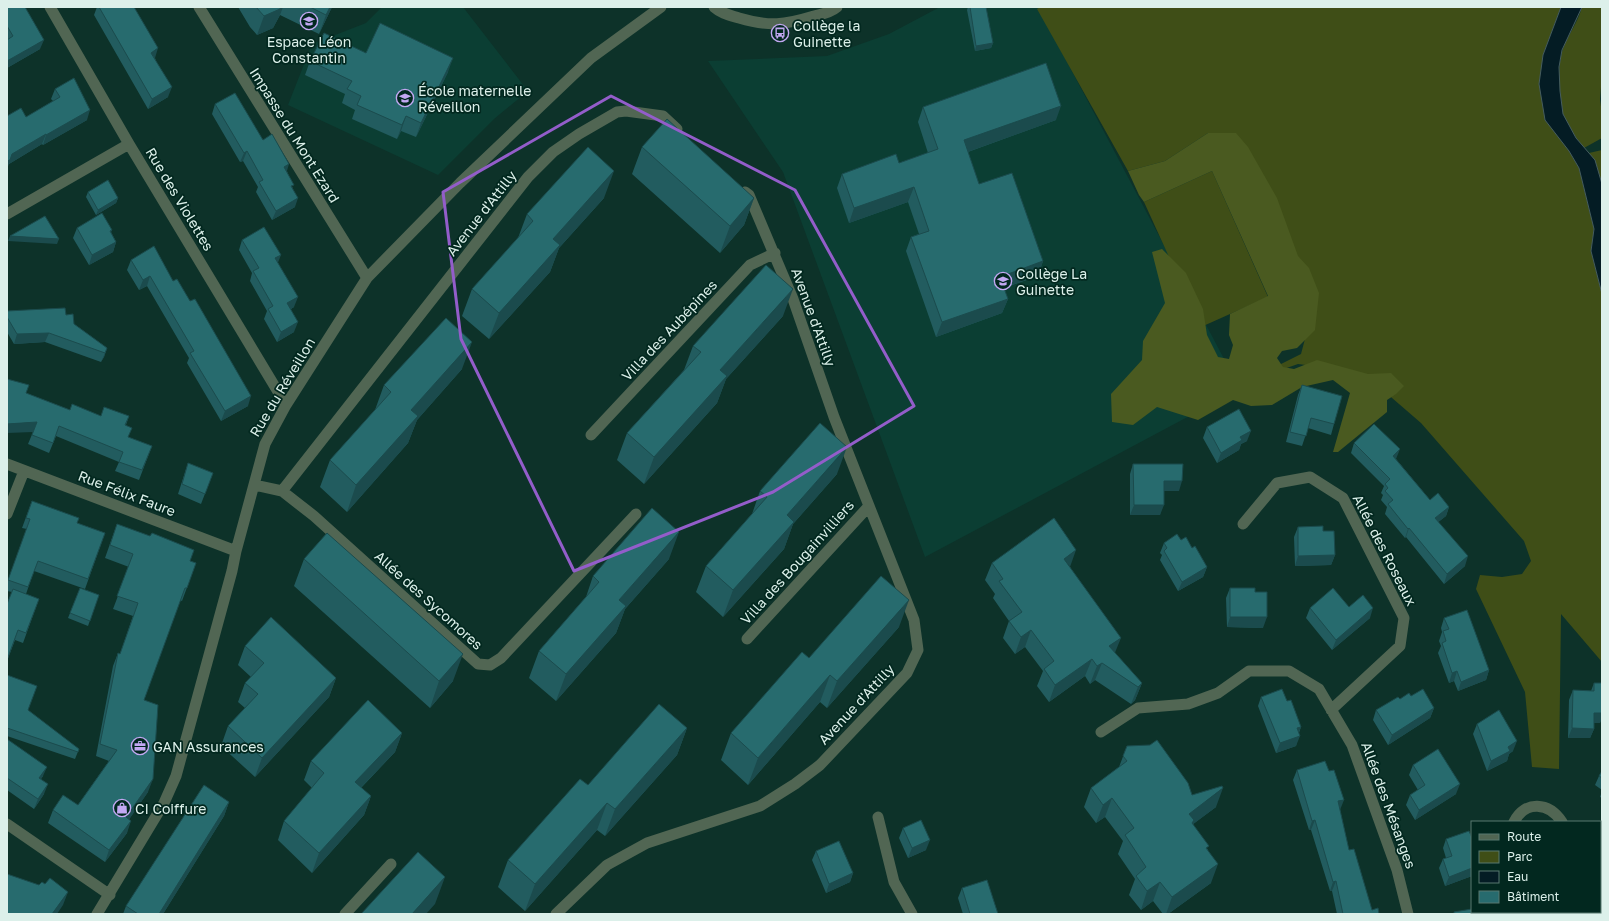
<svg xmlns="http://www.w3.org/2000/svg" width="1609" height="921" font-family="'Golos Text',sans-serif">
  <rect width="100%" height="100%" fill="#0d3229"/>
  <path fill="#0b3e33" d="M382,7H463L528,91L494,119L438,175L288,105L312,44L366,23Z
    M940,7H1038L1240,389L925,557L783,172L708,61L827,56L889,34Z"/>
  <path fill="#3f4e17" d="M1040,7H1561L1543,55L1569,151L1579,168L1594,229L1591,251L1602,294V662L1561,614L1559,769L1532,767L1525,692L1476,589L1480,575L1502,577L1522,574L1531,561L1524,541L1421,423L1377,385L1329,368L1298,364L1281,370L1279,365L1301,354L1314,305L1208,133L1165,161L1128,171L1037,9Z
    M1582,7H1602V76L1600,99L1602,114V138L1584,148C1576,138 1567,126 1563,114C1558,98 1557,65 1563,49C1568,35 1578,22 1582,7Z
    M1602,150V184L1589,153Z
    M1212,171L1268,297L1201,327L1144,202Z"/>
  <path fill="#4a5a20" d="M1208,133H1236L1248,147L1277,198L1298,256L1309,268L1319,293L1315,330L1297,348L1282,351L1277,358L1283,367L1294,369L1317,360L1368,374L1391,373L1404,386L1396,394L1387,400V412L1338,452H1333L1350,393L1333,380L1302,387L1272,405L1251,406L1233,400L1198,420L1157,407L1133,425L1112,422L1111,394L1142,360L1143,341L1165,303L1152,252L1162,249L1186,273L1203,309L1207,335L1218,357L1229,359L1233,345L1229,335L1230,314L1268,296L1212,171L1144,202L1139,195L1128,171L1165,161Z"/>
  <path fill="#041c24" stroke="#455c5f" d="M1561,7H1582L1562,50L1559,67L1560,91L1563,114L1576,138L1595,160L1602,184V294L1591,251L1594,229L1579,168L1569,151L1545,120L1539,84L1543,55Z"/>
  <g fill="none" stroke-linecap="round" stroke-linejoin="round">
    <path stroke="#516653" stroke-width="11" d="M50,7L129,144L286,405
      M199,7L367,278
      M714,7C722,14 729,15 739,18C770,27 784,25 814,16C822,14 830,13 837,7
      M7,214L129,144
      M591,435L750,265L775,253
      M7,464L236,551
      M254,485L282,491L314,516L478,664L490,665L501,658L636,514
      M282,491L528,177L553,152L579,134L617,112L626,111L663,116L677,129
      M7,514L24,471
      M1243,524L1277,483L1310,477L1343,498L1404,618L1400,646L1331,710
      M747,639L869,506
      M1101,732L1138,708L1188,704L1218,693L1249,671H1289L1319,689L1352,745L1397,870L1408,914
      M878,817L894,882L912,914
      M1514,822C1525,800 1549,802 1562,822
      M7,824L110,895
      M1600,899L1602,903
      M97,914L164,803L176,776L232,571L236,551L265,444L286,405L367,278L460,183L591,58L661,7
      M345,914L391,864
      M556,914L607,865L647,843L760,806L795,784L820,765L907,673L918,650L914,620L834,417L793,299L749,195L745,192"/>
  </g>
  <path fill="#225c5f" d="M7,7L40,49L7,68Z
    M97,7H134L155,58L168,97L148,109L94,15Z
    M238,7H332L319,34L280,15L273,28L257,35L250,27Z
    M968,7H986L993,43L991,48L975,51L967,10Z
    M366,53L448,72L416,137L401,131L397,139L352,119L355,110L342,103L345,94L305,75L310,61Z
    M55,89L87,120L43,145L42,144L9,164L7,116L26,117L53,101L51,99Z
    M215,104L287,171L293,189L295,207L272,220L256,192L258,187L243,161L240,162L212,114Z
    M923,107L1056,120L968,152L979,184L1043,261L1038,276L1004,288L1008,299L1002,313L936,337L906,251L911,237L919,234L908,202L849,223L837,188L842,174L899,163L928,153L918,122Z
    M642,147L754,198L744,225L720,253L632,174Z
    M88,192L118,198L116,203L96,215L86,197Z
    M604,198L559,248L550,272L489,339L462,316L472,289L518,238L527,214Z
    M77,228L112,230L111,232L116,242L113,252L89,265L73,238Z
    M242,240L278,263L294,307L291,309L294,332L277,342L264,319L267,311L250,281L252,273L239,250Z
    M131,260L173,281L248,406L221,421L187,363L189,358L147,286L139,290L127,270Z
    M7,311L66,315L74,324L107,348L104,357L101,362L45,342L14,344L7,332Z
    M783,316L726,379L717,403L644,484L617,460L627,433L684,370L693,346Z
    M462,369L417,420L408,443L347,512L320,487L330,460L375,410L384,385Z
    M1302,385L1334,424L1331,435L1308,428L1302,446L1286,442L1298,395Z
    M26,393L70,410L101,416H129L126,425L128,437L152,446L139,480L115,471L119,462L56,436L49,453L28,444L33,432Z
    M1207,427L1247,441L1241,444L1239,450L1217,463L1203,438Z
    M1354,443L1396,459L1430,500L1449,507L1446,516L1438,522L1465,566L1444,584L1406,537L1405,538L1385,514L1387,507L1381,500L1383,495L1381,493L1384,486L1351,453Z
    M188,463L213,473L201,504L178,494Z
    M1133,464L1179,491H1164L1160,515H1130V474Z
    M837,474L793,524L784,549L723,617L696,592L706,566L752,514L760,491Z
    M32,501L77,523L105,533L85,589L34,571L26,594L39,599L23,643L15,640L7,661V604L12,592L7,591V583L27,529L22,528Z
    M117,524L190,561L196,563L182,601L180,600L144,700L148,792L129,819L127,833L105,862L48,823L53,810L78,805L109,761L96,756L113,666L118,653L120,654L133,616L113,609L129,567L105,558Z
    M1298,527L1323,531L1335,555L1331,565L1295,566L1294,537Z
    M1181,540L1192,548L1207,567L1203,577L1178,591L1160,560L1162,555L1160,553L1164,543Z
    M304,559L453,681L430,708L294,586Z
    M669,559L625,609L616,633L556,701L529,678L539,651L586,597L593,576Z
    M992,563L1070,567L1115,653L1142,683L1135,700L1131,704L1095,680L1090,684L1085,676L1049,702L1037,686L1043,671L1025,647L1015,654L1003,638L1009,621L993,598L995,594L985,580Z
    M80,588L99,595L88,626L68,618Z
    M1230,588L1255,592L1263,628L1227,627L1226,598Z
    M1349,607L1370,618L1332,650L1306,618L1310,608Z
    M1444,618L1489,670L1486,680L1458,691L1454,681L1449,683L1438,653L1441,646L1439,641L1442,632L1441,628Z
    M899,627L827,708L820,702L748,785L721,760L731,733L809,658Z
    M245,646L336,678L329,697L255,777L221,746L228,726L245,708L238,702L245,683L251,677L238,665Z
    M7,675L28,711L79,749L75,759L7,736Z
    M1594,683L1602,717L1600,723H1594V729L1590,738H1568L1569,700L1573,690L1591,691Z
    M1411,696L1434,708L1430,718L1388,745L1373,720L1376,710Z
    M1261,697L1287,701L1301,727L1299,733L1296,746L1276,753L1258,706Z
    M1477,724L1513,751L1509,754L1507,761L1487,771L1473,734Z
    M687,728L677,755L605,836L597,830L525,911L498,887L508,860L588,785Z
    M402,733L395,752L361,788L371,796L364,815L312,873L278,840L284,821L312,788L304,780L311,761Z
    M7,739L43,776L41,779L44,794L34,809L7,790Z
    M1127,746L1192,795L1216,807L1193,824L1208,850L1211,883L1168,914H1163L1153,901L1141,910L1129,895L1135,879L1118,854L1123,841L1105,817L1096,823L1084,807L1091,788L1119,767Z
    M1413,765L1456,794L1415,820L1406,805L1410,795L1418,790L1409,775Z
    M1297,770L1340,810L1349,850L1372,910L1379,914H1337L1332,891H1330L1311,830H1309L1293,780Z
    M1602,771V790L1595,785L1599,776Z
    M1602,791V798L1600,797Z
    M229,802L224,816L163,914H123L126,906Z
    M903,828L926,850L908,858L899,838Z
    M1472,838V876L1445,886L1439,868L1443,859L1446,858L1443,848L1446,839Z
    M816,851L853,873L850,882L826,893L812,860Z
    M962,888L998,914H963L958,898Z"/>
  <path fill="#1b4b4d" d="M281,7H283L280,15L273,28L257,35L264,16Z
    M330,7H332L319,34L326,15Z
    M44,40L40,49L7,68V61Z
    M993,43L991,48L975,51L976,46Z
    M158,48L155,58L151,53Z
    M453,58L448,72L416,137L421,123Z
    M172,87L168,97L148,109L152,99Z
    M1061,106L1056,120L959,155L964,140Z
    M90,110L87,120L43,145L46,135Z
    M406,116L401,131L397,139L402,125Z
    M46,134L42,144L9,164L7,169V161L12,154Z
    M247,151L243,161L240,162L244,153Z
    M289,164L286,174L284,167Z
    M614,171L604,198L559,248L550,272L489,339L499,313L553,239Z
    M914,187L908,202L849,223L854,208Z
    M118,198L116,203L96,215L98,210Z
    M298,198L295,207L272,220L276,211Z
    M754,198L744,225L720,253L730,226Z
    M10,236L59,239L57,244L8,241Z
    M116,242L113,252L89,265L92,255Z
    M281,255L277,265L275,258Z
    M1043,261L1038,276L994,291L1000,277Z
    M150,276L147,286L139,290L143,280Z
    M793,289L783,316L726,379L717,403L644,484L654,457L720,370Z
    M298,297L294,307L284,313L287,303Z
    M1008,299L1002,313L936,337L942,322Z
    M298,322L294,332L277,342L281,332Z
    M49,333L45,342L14,344L17,334Z
    M472,342L462,369L417,420L408,443L347,512L356,485L411,410Z
    M107,348L104,357L101,362L105,353Z
    M251,396L248,406L221,421L225,411Z
    M37,422L33,432L7,433V424Z
    M1251,431L1247,441L1241,444L1239,450L1217,463L1221,453L1240,437Z
    M847,447L837,474L793,524L784,549L723,617L733,590L787,515Z
    M1400,449L1396,459L1390,465L1393,456Z
    M1164,481H1182L1179,491H1160Z
    M1134,505H1164L1160,515H1130Z
    M1449,507L1446,516L1431,528L1435,518Z
    M1409,528L1406,537L1405,538L1408,529Z
    M679,532L669,559L625,609L616,633L556,701L566,674L619,600Z
    M1076,550L1070,567L1064,559Z
    M1335,555L1331,565L1295,566L1298,556Z
    M1468,556L1465,566L1444,584L1447,574Z
    M1207,567L1203,577L1178,591L1182,582Z
    M909,600L899,627L827,708L837,681Z
    M1373,608L1370,618L1332,650L1336,640Z
    M1230,617H1267L1263,628L1227,627Z
    M1031,630L1025,647L1015,654L1021,637Z
    M1121,638L1114,655L1109,646Z
    M463,654L453,681L430,708L439,681Z
    M1092,659L1085,676L1049,702L1055,685Z
    M1102,663L1095,680L1090,684L1097,666Z
    M1489,670L1486,680L1458,691L1461,682Z
    M1457,671L1454,681L1449,683L1452,673Z
    M830,675L820,702L748,785L758,758Z
    M336,678L329,697L255,777L262,758Z
    M1142,683L1135,700L1131,704L1138,687Z
    M1434,708L1430,718L1388,745L1392,735Z
    M1602,712V717L1600,723H1591L1594,713Z
    M1301,727L1297,736V728Z
    M687,728L677,755L605,836L615,809Z
    M1572,728L1594,729L1590,738H1568Z
    M402,733L395,752L348,801L355,782Z
    M1300,736L1296,746L1276,753L1280,743Z
    M1517,741L1513,751L1509,754L1507,761L1487,771L1491,761L1508,747Z
    M47,767L43,776L35,788L39,778Z
    M153,779L148,792L122,830L126,817Z
    M48,784L44,794L34,809L38,799Z
    M1460,784L1456,794L1415,820L1419,810Z
    M1223,788L1216,807L1192,825L1189,814Z
    M371,796L364,815L312,873L319,853Z
    M1112,798L1105,817L1096,823L1103,805Z
    M1344,800L1340,810L1334,811L1338,801Z
    M229,802L224,816L163,914H159Z
    M607,803L597,830L525,911L535,884Z
    M1315,820L1311,830H1309L1312,821Z
    M131,821L127,833L105,862L109,850Z
    M930,840L926,850L908,858L912,848Z
    M1218,864L1211,883L1168,914H1166L1172,897Z
    M1472,868V876L1445,886L1449,877Z
    M853,873L850,882L826,893L829,884Z
    M445,877L435,904L426,914H412Z
    M1336,881L1332,891H1330L1333,882Z
    M1160,882L1153,901L1141,910L1147,891Z
    M68,892L63,905L57,914H52Z"/>
  <path fill="#276b6e" stroke="#1b4b4d" d="M7,7H25L44,40L7,61V40L13,36L7,26Z
    M99,7H134L158,48L151,53L172,87L152,99Z
    M256,7H281L280,9L264,16Z
    M310,7H330L326,15Z
    M970,7H986L993,43L976,46Z
    M380,23L453,58L421,123L406,116L402,125L357,105L361,96L347,89L352,81L310,61L324,33L366,53Z
    M1046,63L1061,106L964,140L979,184L1012,173L1043,261L1000,277L1008,299L942,322L911,237L929,231L914,187L854,208L842,174L896,154L899,163L938,149L923,107Z
    M74,78L90,110L46,135V134L12,154L10,160L7,161V116L21,108L26,117L60,97L55,89Z
    M235,93L263,140L272,134L289,164L284,167L294,185L291,186L298,198L276,211L259,182L263,180L247,151L244,153L215,104Z
    M667,119L754,198L730,226L642,147Z
    M588,147L614,171L553,239L560,245L499,313L472,289L533,221L527,214Z
    M108,180L118,198L98,210L88,192Z
    M102,213L112,230L110,231L116,242L92,255L77,228Z
    M45,216L59,239L10,236Z
    M264,227L281,255L275,258L298,297L287,303L298,322L281,332L268,309L273,306L253,271L259,268L242,240Z
    M154,246L173,281L177,279L190,301L195,299L251,396L225,411L190,353L194,351L150,276L143,280L131,260Z
    M766,265L793,289L720,370L727,376L654,457L627,433L701,352L693,346Z
    M65,308L66,315L73,314L74,324L107,348L105,353L49,333L17,334L7,317V311Z
    M446,318L472,342L411,410L418,416L356,485L330,460L391,392L384,385Z
    M7,379L29,385L26,393L70,410L72,404L101,416L104,407L129,416L125,425L132,428L128,437L152,446L142,470L119,462L123,452L59,426L53,443L32,435L37,422L7,424Z
    M1302,385L1342,396L1334,424L1311,418L1306,436L1290,432Z
    M1239,409L1251,431L1240,437L1242,440L1221,453L1207,427Z
    M820,423L847,447L787,515L794,522L733,590L706,566L767,497L760,491Z
    M1374,424L1400,449L1393,456L1430,500L1438,493L1449,507L1435,518L1468,556L1447,574L1409,528L1408,529L1388,504L1393,500L1385,491L1388,488L1385,484L1390,479L1354,443Z
    M188,463L213,473L205,494L182,484Z
    M1133,464H1183L1182,481H1164V505H1134Z
    M32,501L79,518L77,523L105,533L88,579L38,561L28,587L8,580L30,519L26,518Z
    M652,508L679,532L619,600L626,606L566,674L539,651L599,582L593,576Z
    M1054,518L1076,550L1064,559L1121,638L1109,646L1142,683L1138,687L1102,663L1097,666L1092,659L1055,685L1044,669L1054,661L1031,630L1021,637L1009,621L1022,612L999,581L1003,579L992,563Z
    M117,524L150,536L152,533L194,550L190,561L196,563L187,588H185L144,700L158,705L153,779L126,817L131,821L109,850L53,810L63,795L78,805L117,750L100,744L118,653L120,654L138,603L117,596L133,554L110,545Z
    M1323,526V531H1334L1335,555L1298,556V527Z
    M327,533L463,654L439,681L304,559Z
    M1177,534L1181,540L1186,537L1192,548L1195,546L1207,567L1182,582L1164,551L1167,548L1164,543Z
    M881,576L909,600L837,681L830,675L758,758L731,733L802,652L809,658Z
    M80,588L99,595L90,621L70,613Z
    M1230,588H1255V592H1267V617H1230Z
    M1333,588L1349,607L1363,595L1373,608L1336,640L1310,608Z
    M13,589L39,599L26,633L18,630L7,660V604Z
    M1467,610L1489,670L1461,682L1457,671L1452,673L1442,643L1446,641L1443,631L1449,629L1444,618Z
    M271,617L336,678L262,758L228,726L258,694L245,683L264,663L245,646Z
    M7,675L37,686L28,710L79,749L78,752L7,728Z
    M1594,683H1602V713H1594V729L1572,728L1573,690L1594,691Z
    M1282,689L1287,701L1291,700L1301,727L1297,728L1300,736L1280,743L1261,697Z
    M1423,689L1434,708L1392,735L1376,710L1398,697L1400,699L1409,693L1411,696Z
    M368,700L402,733L355,782L371,796L319,853L284,821L324,773L311,761Z
    M659,704L687,728L615,809L607,803L535,884L508,860L580,779L588,785Z
    M1499,710L1517,741L1508,747L1510,751L1491,761L1477,724Z
    M7,739L47,767L39,778L48,784L38,799L7,778Z
    M1157,740L1188,783L1192,795L1222,786L1223,788L1189,814L1194,820L1192,823L1209,846L1206,848L1218,864L1172,897L1160,882L1147,891L1136,876L1146,867L1125,835L1134,828L1112,798L1103,805L1091,788L1127,761L1123,756L1127,746L1150,745Z
    M1438,749L1460,784L1419,810L1410,795L1425,785L1413,765Z
    M1325,761L1329,771L1334,770L1344,800L1338,801L1349,850L1354,849L1372,910L1378,908L1379,914H1343L1336,881L1333,882L1315,820L1312,821L1297,770Z
    M1602,771V778L1599,776Z
    M204,785L229,802L159,914H138L126,906Z
    M921,820L930,840L912,848L903,828Z
    M1469,831L1472,838V868L1449,877L1443,859L1452,856L1446,839Z
    M839,841L853,873L829,884L816,851Z
    M418,852L445,877L412,914H361Z
    M7,874L39,885L42,882L45,884L50,878L68,892L52,914H7Z
    M987,880L998,914H970L962,888Z
    M1472,909V912H1502L1503,914H1454V912Z"/>
  <path fill="none" stroke="#935dca" stroke-width="3" stroke-linejoin="round" d="M611,96L795,190L914,406L773,492L574,571L461,339L443,192Z"/>
  <defs>
    <symbol id="school-ring" viewBox="-11 -11 22 22"><circle r="9.5" fill="#02281f" stroke="#c2a8f2" stroke-width="1.5"/><path d="M0-5L7-2L0 1L-7-2ZM-4 1L0 2.5L4 1V4Q0 6-4 4Z" fill="#c2a8f2"/></symbol>
    <symbol id="bus-ring" viewBox="-11 -11 22 22"><circle r="9.5" fill="#02281f" stroke="#c2a8f2" stroke-width="1.5"/><path d="M-5-6H5V4H4V6H2V4H-2V6H-4V4H-5ZM-3.5-4V0h7V-4ZM-3.5 1.2v1.5H-2V1.2ZM2 1.2v1.5H3.5V1.2Z" fill="#c2a8f2"/></symbol>
    <symbol id="office-ring" viewBox="-11 -11 22 22"><circle r="9.5" fill="#02281f" stroke="#c2a8f2" stroke-width="1.5"/><path d="M-6-3h4V-5.5h4V-3h4V5H-6ZM-1-4.5V-3h2v-1.5ZM-6 0V1H6V0Z" fill="#c2a8f2"/></symbol>
    <symbol id="shop-ring" viewBox="-11 -11 22 22"><circle r="9.5" fill="#02281f" stroke="#c2a8f2" stroke-width="1.5"/><path d="M-5-2.5h2.3a2.7 3.5 0 0 1 5.4 0H5L5.5 6h-11ZM-1.5-2.5h3a1.5 2.3 0 0 0-3 0Z" fill="#c2a8f2"/></symbol>
  </defs>
  <g fill-rule="evenodd">
    <use href="#school-ring" x="299" y="11" width="20" height="20"/>
    <use href="#bus-ring" x="770" y="23" width="20" height="20"/>
    <use href="#school-ring" x="395" y="88" width="20" height="20"/>
    <use href="#school-ring" x="993" y="271" width="20" height="20"/>
    <use href="#office-ring" x="130" y="736" width="20" height="20"/>
    <use href="#shop-ring" x="112" y="798" width="20" height="20"/>
  </g>
  <g text-anchor="middle" dominant-baseline="central" stroke-width="3.5" stroke-linejoin="round" paint-order="stroke">
    <g font-size="14" fill="#dcf0ea" stroke="#02281f" text-anchor="start">
      <text x="793" y="25">Collège la<tspan x="793" dy="16">Guinette</tspan></text>
      <text x="309" y="41" text-anchor="middle">Espace Léon<tspan x="309" dy="16">Constantin</tspan></text>
      <text x="418" y="90">École maternelle<tspan x="418" dy="16">Réveillon</tspan></text>
      <text x="1016" y="273">Collège La<tspan x="1016" dy="16">Guinette</tspan></text>
      <text x="153" y="746">GAN Assurances</text>
      <text x="135" y="808">CI Coiffure</text>
    </g>
    <g font-size="14" fill="#dcf0ea" stroke="#02281f">
      <text transform="translate(295 135) rotate(58)">Impasse du Mont Ezard</text>
      <text transform="translate(180 199) rotate(59)">Rue des Violettes</text>
      <text transform="translate(481 213) rotate(-52)">Avenue d'Attilly</text>
      <text transform="translate(814 317) rotate(70)">Avenue d'Attilly</text>
      <text transform="translate(669 330) rotate(-47)">Villa des Aubépines</text>
      <text transform="translate(282 387) rotate(-59)">Rue du Réveillon</text>
      <text transform="translate(127 493) rotate(21)">Rue Félix Faure</text>
      <text transform="translate(1385 550) rotate(63)">Allée des Roseaux</text>
      <text transform="translate(797 562) rotate(-48)">Villa des Bougainvilliers</text>
      <text transform="translate(429 600) rotate(42)">Allée des Sycomores</text>
      <text transform="translate(856 704) rotate(-47)">Avenue d'Attilly</text>
      <text transform="translate(1389 805) rotate(70)">Allée des Mésanges</text>
    </g>
  </g>
  <rect width="1609" height="921" fill="none" stroke="#dcf0ea" stroke-width="16"/>
  <rect x="1471" y="821" width="130" height="92" fill="#02281f" stroke="#597870"/>
  <rect x="1479" y="834" width="20" height="6" fill="#516653" stroke="#597870"/>
  <text x="1507" y="841" font-size="12" fill="#dcf0ea">Route</text>
  <rect x="1479" y="851" width="20" height="12" fill="#3f4e17" stroke="#597870"/>
  <text x="1507" y="861" font-size="12" fill="#dcf0ea">Parc</text>
  <rect x="1479" y="871" width="20" height="12" fill="#041c24" stroke="#597870"/>
  <text x="1507" y="881" font-size="12" fill="#dcf0ea">Eau</text>
  <rect x="1479" y="891" width="20" height="12" fill="#276b6e" stroke="#597870"/>
  <text x="1507" y="901" font-size="12" fill="#dcf0ea">Bâtiment</text>
</svg>
